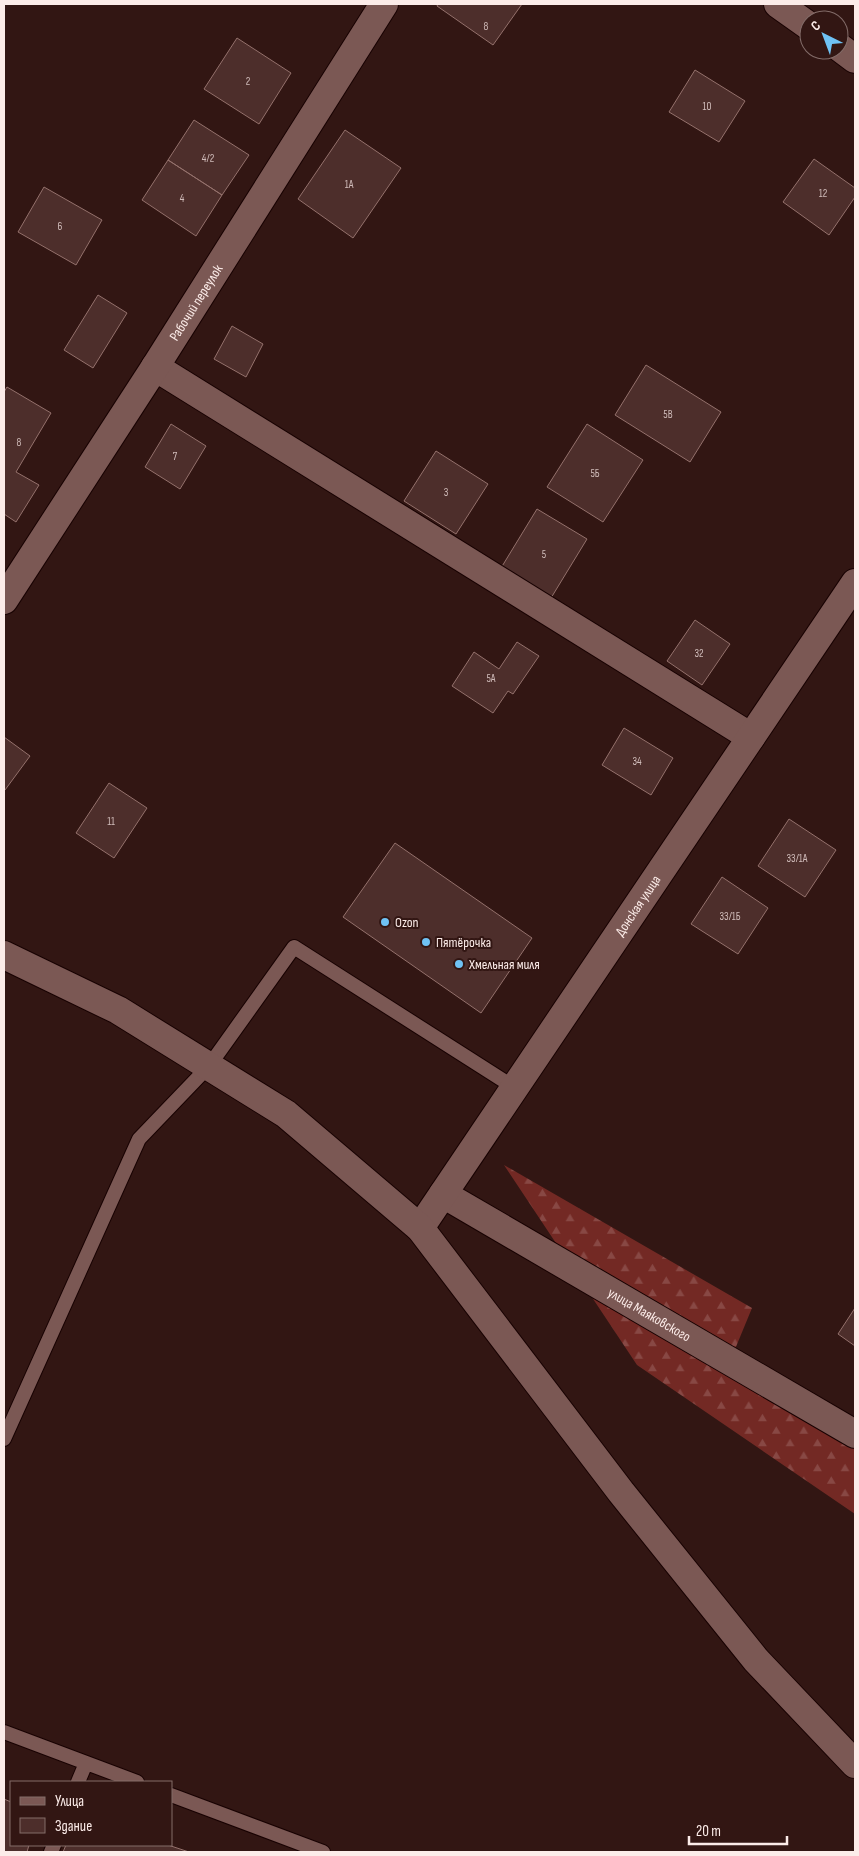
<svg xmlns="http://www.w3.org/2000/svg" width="859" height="1856" font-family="'Sofia Sans Condensed',sans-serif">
  <defs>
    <pattern id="forest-firs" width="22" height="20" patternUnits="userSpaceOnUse" patternTransform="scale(1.25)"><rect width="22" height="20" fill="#732924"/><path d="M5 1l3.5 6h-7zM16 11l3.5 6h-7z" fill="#884844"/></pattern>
  </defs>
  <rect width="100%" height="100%" fill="#321613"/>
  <path fill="url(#forest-firs)" d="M504,1165L752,1308L726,1371L855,1446V1514L637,1365Z"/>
  <path fill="#4d2e2b" stroke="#94716c" d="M438,4H522L493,45L437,6Z
    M237,38L291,73L259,124L204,89Z
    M695,70L745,101L719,142L669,112Z
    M194,120L249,155L222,195L168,160Z
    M345,130L401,168L353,238L298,199Z
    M814,159L855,188V197L829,235L783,202Z
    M168,160L222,195L196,236L142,200Z
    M44,187L102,220L76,265L18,232Z
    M98,295L127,313L93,368L64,350Z
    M232,326L263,344L246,377L214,359Z
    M646,365L721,412L690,462L615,415Z
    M7,387L51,413L16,472L39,485L16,522L4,514V392Z
    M171,424L206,446L180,489L145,467Z
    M587,424L643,460L603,522L547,487Z
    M436,451L488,484L456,534L404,501Z
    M537,509L587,539L551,598L501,568Z
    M695,620L730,644L702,685L667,661Z
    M517,642L539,656L513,694L508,691L493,713L452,686L474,652L499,669Z
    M624,728L673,758L651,795L602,765Z
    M4,737L30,756L5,790L4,789Z
    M109,783L147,808L114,858L76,833Z
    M789,819L836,850L805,897L758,866Z
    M395,843L532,938L481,1013L343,917Z
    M722,877L768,908L738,954L691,924Z
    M855,1308V1346L838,1334Z
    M4,1799L11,1802V1845H29L27,1852H4Z
    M66,1845H168L189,1852H63Z"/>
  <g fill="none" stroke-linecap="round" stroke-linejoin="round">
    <defs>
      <path id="service" d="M4,1439L139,1139L209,1066L294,947L515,1088
        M4,1732L137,1782
        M78,1782L86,1763
        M171,1795L323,1852
        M51,1852L54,1845"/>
      <g id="minor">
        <path d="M778,4L809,26"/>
        <path d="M839,47L855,59"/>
        <path d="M155,367L751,737"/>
        <path id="s1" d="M4,600L155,367L384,4"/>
        <path id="s2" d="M443,1194L855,1434"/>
        <path id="s3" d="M420,1228L855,583"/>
      </g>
      <path id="tertiary" d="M4,955L118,1010L286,1114L420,1228L621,1492L756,1660L855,1764"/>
    </defs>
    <use href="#service" stroke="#180202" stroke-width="16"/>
    <use href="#minor" stroke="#180202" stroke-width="30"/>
    <use href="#tertiary" stroke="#180202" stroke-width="30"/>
    <use href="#service" stroke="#7b5854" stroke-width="14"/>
    <use href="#minor" stroke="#7b5854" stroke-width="28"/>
    <use href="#tertiary" stroke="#7b5854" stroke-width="28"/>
  </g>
  <g fill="#6fc2f4" stroke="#321613" stroke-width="2">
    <circle cx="385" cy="922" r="5"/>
    <circle cx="426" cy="942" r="5"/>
    <circle cx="459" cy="964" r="5"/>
  </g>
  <g text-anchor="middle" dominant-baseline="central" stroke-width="4" stroke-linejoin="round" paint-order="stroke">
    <g font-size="11" fill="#d0bcba">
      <text x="486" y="26">8</text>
      <text x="248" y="81">2</text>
      <text x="707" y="106">10</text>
      <text x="208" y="158">4/2</text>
      <text x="349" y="184">1А</text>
      <text x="823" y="193">12</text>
      <text x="182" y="198">4</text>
      <text x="60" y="226">6</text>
      <text x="668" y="414">5В</text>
      <text x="19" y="442">8</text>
      <text x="175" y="456">7</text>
      <text x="595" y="473">5Б</text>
      <text x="446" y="492">3</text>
      <text x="544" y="554">5</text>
      <text x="699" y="653">32</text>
      <text x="491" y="678">5А</text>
      <text x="637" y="761">34</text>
      <text x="111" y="821">11</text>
      <text x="797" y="858">33/1А</text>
      <text x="730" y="916">33/1Б</text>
    </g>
    <g font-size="14" fill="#fcece9" stroke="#321613">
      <text stroke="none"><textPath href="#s1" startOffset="354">Рабочий переулок</textPath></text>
      <text stroke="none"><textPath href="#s3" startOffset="389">Донская улица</textPath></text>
      <text stroke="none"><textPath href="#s2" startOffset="239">улица Маяковского</textPath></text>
    </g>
    <g font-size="14" fill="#fcece9" stroke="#321613" text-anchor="start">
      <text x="395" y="922">Ozon</text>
      <text x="436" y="942">Пятёрочка</text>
      <text x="469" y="964">Хмельная миля</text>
    </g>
  </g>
  <rect width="859" height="1856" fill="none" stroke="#fcece9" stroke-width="10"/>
  <rect x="10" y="1781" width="162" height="65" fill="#321613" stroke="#836c69"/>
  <rect x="20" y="1797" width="25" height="8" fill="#7b5854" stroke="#836c69"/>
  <text x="55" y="1806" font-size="15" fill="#fcece9">Улица</text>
  <rect x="20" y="1818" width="25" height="15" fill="#4d2e2b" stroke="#836c69"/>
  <text x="55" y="1831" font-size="15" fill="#fcece9">Здание</text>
  <g transform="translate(824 35) rotate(318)"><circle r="24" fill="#321613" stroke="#836c69"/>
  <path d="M0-4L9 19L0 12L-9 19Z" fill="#6fc2f4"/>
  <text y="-8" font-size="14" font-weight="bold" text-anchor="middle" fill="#fcece9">С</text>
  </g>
  <path d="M689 1836v8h98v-8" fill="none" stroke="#fcece9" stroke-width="2.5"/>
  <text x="696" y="1836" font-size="15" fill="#fcece9" stroke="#321613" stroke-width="4" paint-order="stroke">20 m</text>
</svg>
